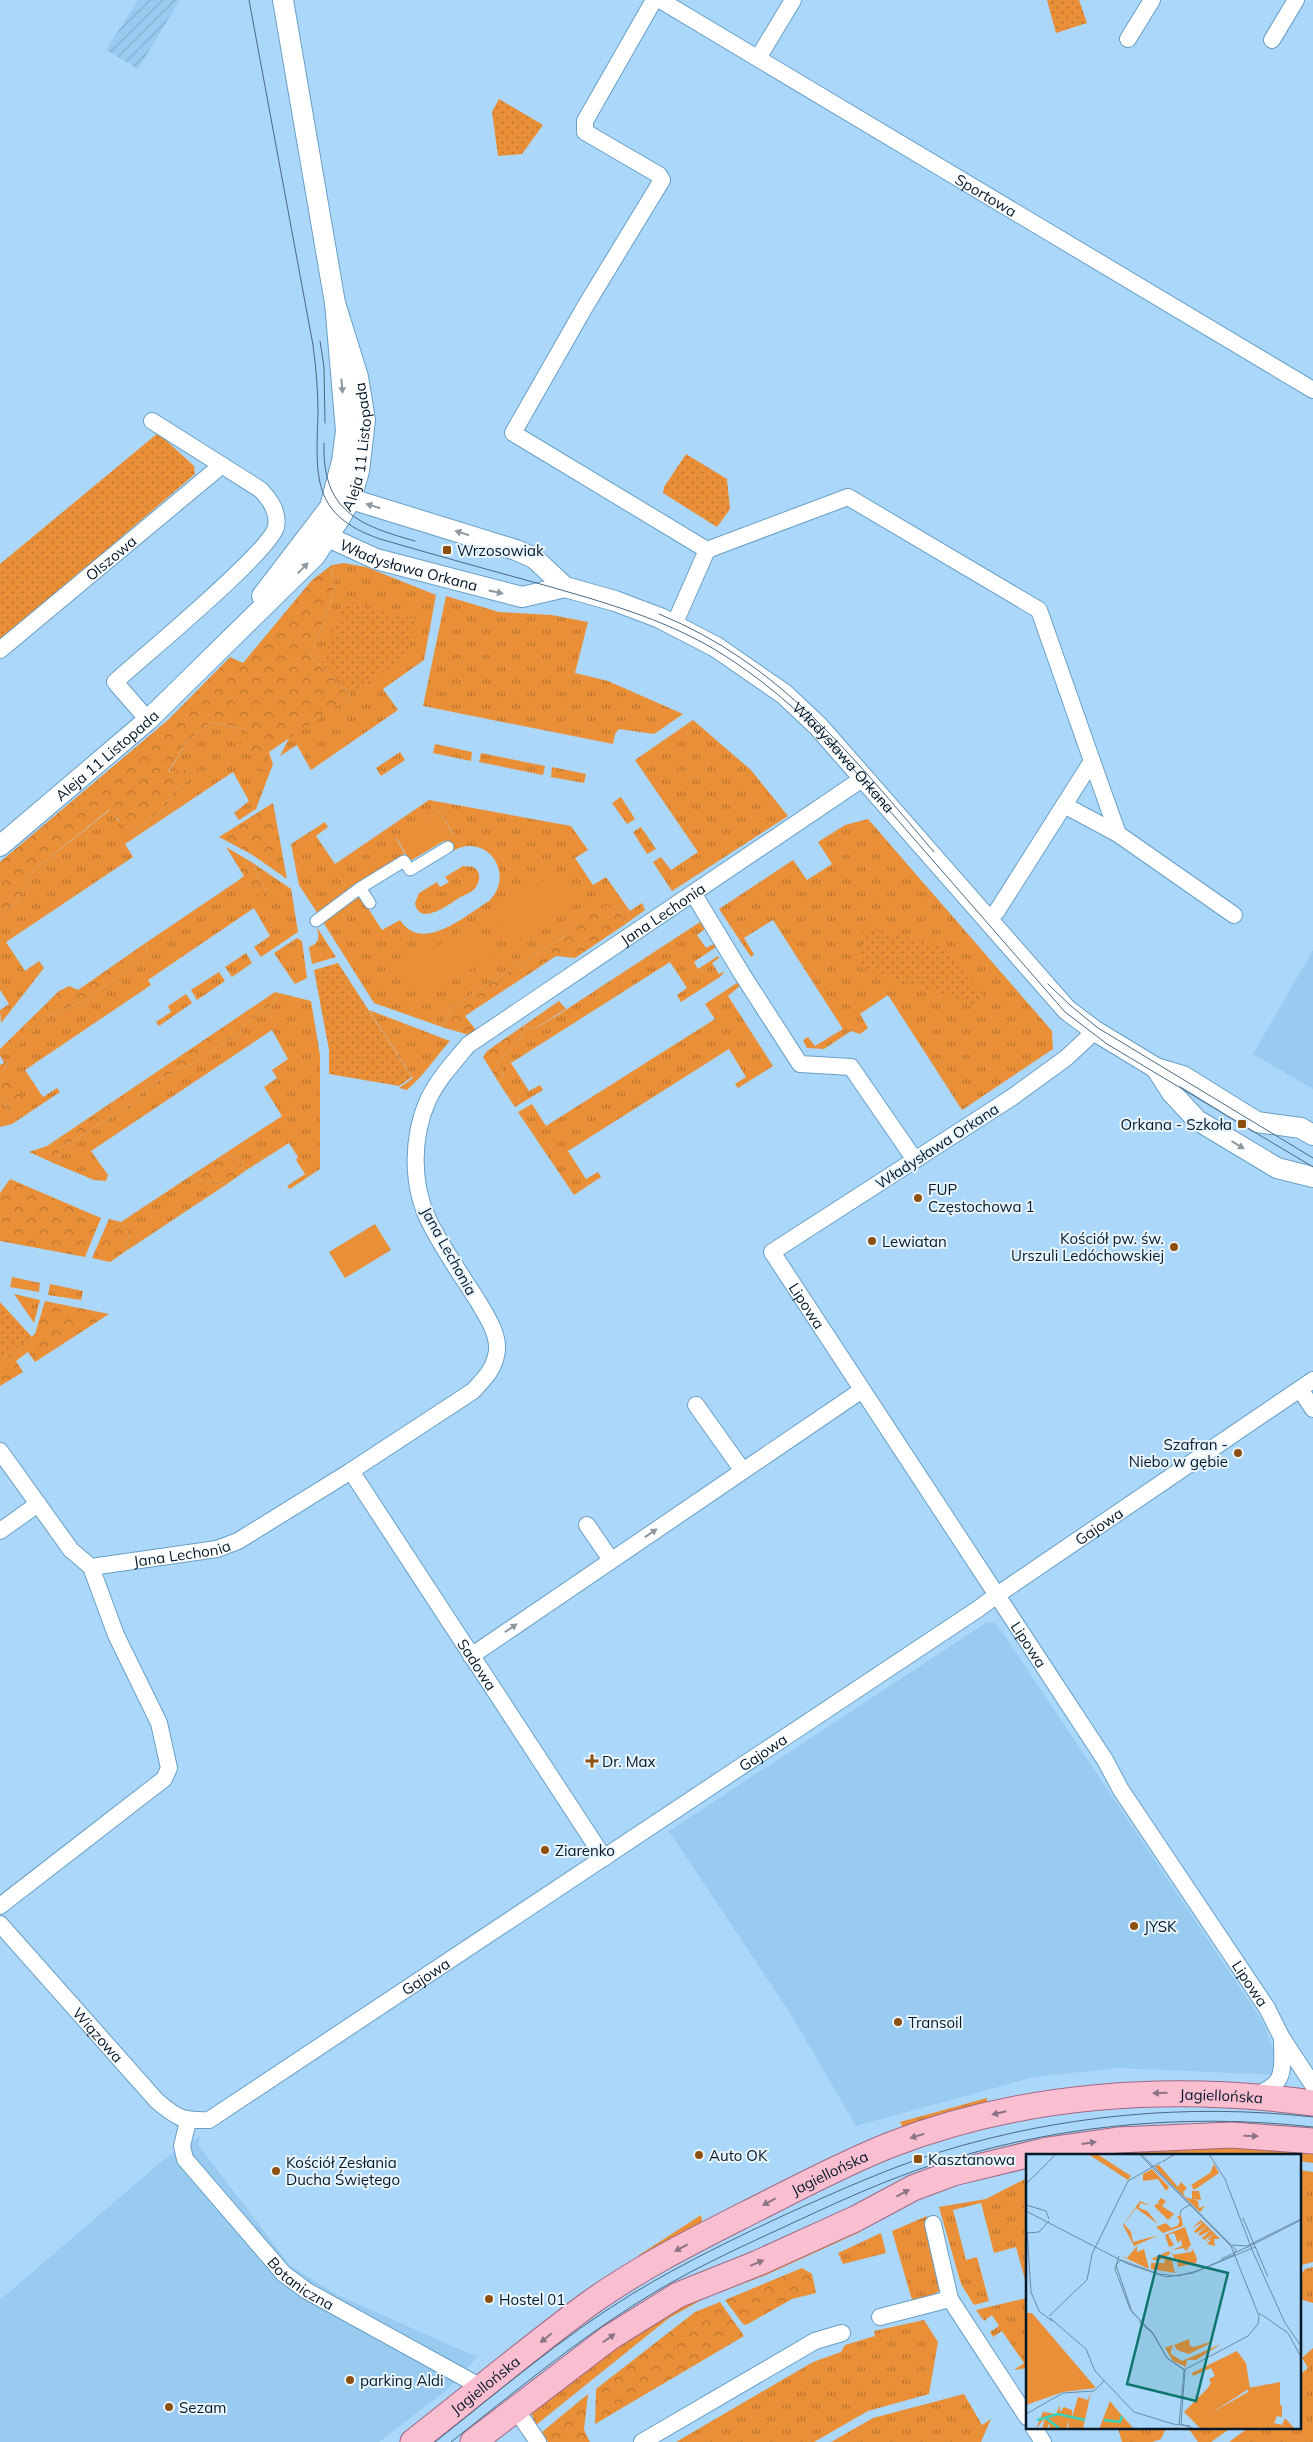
<svg xmlns="http://www.w3.org/2000/svg" width="1313" height="2442" font-family="Mulish,sans-serif">
  <defs>
    <pattern id="industrial-furrows" width="10" height="10" patternUnits="userSpaceOnUse" patternTransform="scale(1.25)"><rect width="10" height="10" fill="#99cbf0"/><path d="M-1 1l2-2M0 10L10 0M9 11l2-2" fill="none" stroke="#82aece"/></pattern>
    <pattern id="grass-tufts" width="24" height="20" patternUnits="userSpaceOnUse" patternTransform="scale(1.25)"><rect width="24" height="20" fill="#e98f38"/><path d="M3 7l-1-3M5 7V3M7 7l1-3M15 17l-1-3M17 17v-4M19 17l1-3" fill="none" stroke="#bb742f"/></pattern>
    <pattern id="forest-crowns" width="20" height="18" patternUnits="userSpaceOnUse" patternTransform="scale(1.25)"><rect width="20" height="18" fill="#e98f38"/><path d="M2 6a3 3 0 1 1 6 0M12 15a3 3 0 1 1 6 0" fill="none" stroke="#bb742f"/></pattern>
    <pattern id="park-dots" width="8" height="8" patternUnits="userSpaceOnUse" patternTransform="scale(1.25)"><rect width="8" height="8" fill="#e98f38"/><path d="M2 2h.1M6 6h.1" fill="none" stroke="#bb742f" stroke-width="1.8" stroke-linecap="round"/></pattern>
  </defs>
  <rect width="100%" height="100%" fill="#abd8fa"/>
  <path fill="#99cbf0" d="M1313,950V1089L1253,1054Z
    M987,1622L995,1623L1001,1630L1263,2022L1273,2048L1275,2075L1119,2068L1034,2077L856,2126L790,2013L669,1831Z
    M200,2136L199,2146L290,2265L335,2294L477,2357L447,2390L379,2442H0V2300L168,2156Z"/>
  <path fill="url(#industrial-furrows)" d="M138,0H180L138,69L106,50Z"/>
  <path fill="url(#grass-tufts)" d="M344,563L366,567L436,595L424,660L383,689L398,710L311,770L297,745L280,756L290,736L351,696L310,656L334,595L332,565Z
    M446,596L499,612L552,615L588,622L575,673L608,681L683,714L654,734L619,729L615,734L613,744L423,706Z
    M693,720L751,770L788,816L672,891L653,862L661,857L671,870L698,852L635,760Z
    M211,722L246,730L269,752L273,764L256,809L239,820L234,813L249,801L233,772L125,844L133,857L6,942L25,971L39,961L44,968L1,1023L0,1010L9,1004L0,990V914L15,903L34,870L110,810L130,835L167,805L174,792L189,779V769L168,773L188,740Z
    M435,744L472,752L471,761L433,753Z
    M400,752L405,760L381,776L376,768Z
    M481,753L545,766L543,775L479,762Z
    M552,767L586,774L584,783L551,777Z
    M621,797L635,819L627,824L612,803Z
    M429,800L571,826L588,850L575,858L593,885L606,877L630,911L642,903L645,910L627,923L616,907L571,926L565,936L450,1008L442,1027L374,1003L323,922L358,897L366,905L382,930L400,920C422,954 465,916 489,901C517,873 485,830 451,852L444,841L454,834L439,811L396,838L405,854L356,885L318,914L299,885L291,844L325,822L328,827L316,836L335,864Z
    M868,819L1052,1031L1053,1049L962,1110L888,995L860,1014L868,1028L860,1034L851,1031L824,1049L807,1048L803,1040L808,1037L815,1046L843,1029L773,920L744,938L754,954L751,957L719,909L793,860L807,880L832,864L818,842L845,825Z
    M641,827L656,849L647,854L633,832Z
    M253,863L291,889L298,932L261,957L254,947L270,936L254,908L148,980L151,985L25,1070L43,1097L57,1088L60,1092L12,1124L0,1127V1099L13,1115L3,1071L8,1064L0,1056V1049L4,1045L14,1049L50,1015L84,1001L146,957L147,942L236,882L266,898L269,894L258,878Z
    M463,866C467,867 473,865 477,870C481,875 479,883 476,887C473,892 464,895 459,898C448,905 419,927 415,903L419,893L437,882L440,887L449,882L445,877Z
    M700,922L705,929L697,935L706,948L714,944L716,947L694,962L698,969L718,956L719,958L712,963L719,974L725,971L720,977L681,1002L677,995L687,988L670,962L511,1063L529,1091L540,1085L543,1090L515,1107L499,1083L504,1075L498,1062L520,1039L525,1026L534,1029L558,1015Z
    M316,926L336,957L312,964L309,947C320,944 320,935 316,926Z
    M297,938L302,941L307,978L295,984L274,953Z
    M246,953L252,963L232,977L225,967Z
    M219,972L225,981L197,1000L191,990Z
    M737,983L741,985L728,996L773,1066L738,1088L735,1084L746,1077L729,1049L568,1151L586,1179L598,1172L601,1177L574,1195L518,1112L532,1104L546,1126L715,1019L705,1004Z
    M275,992L311,1001L320,1055V1169L290,1189L287,1186L305,1174L296,1160L298,1157L289,1143L245,1171L238,1159L224,1154L282,1116L264,1087L277,1078L272,1070L288,1059L272,1030L91,1151L108,1175L106,1181L94,1180L58,1165L60,1149L138,1100L140,1093L183,1066L191,1065L240,1033L241,1027L273,1004L277,998Z
    M186,994L192,1003L159,1026L156,1022L171,1012L168,1006Z
    M369,1010L450,1041C435,1058 424,1075 407,1090L399,1088L413,1078Z
    M192,1175L197,1180L227,1184L126,1251L129,1234L121,1222Z
    M12,1277L40,1283L39,1292L10,1287Z
    M50,1284L83,1291L81,1300L48,1295Z
    M14,1294L40,1300L34,1323Z
    M987,2098V2104L903,2128L900,2122Z
    M1220,2144L1313,2152V2163L1299,2161V2156L1202,2153L1129,2154L1130,2150Z
    M1299,2170L1313,2172V2262L1302,2265L1299,2268Z
    M1027,2178V2287L1016,2247L994,2253L981,2203L953,2210L966,2260L977,2257L989,2301L974,2305L961,2284L939,2207L986,2199Z
    M701,2215L702,2221L700,2227L638,2259L639,2255Z
    M927,2216L943,2289L932,2295L912,2300L892,2231Z
    M866,2227L860,2232L766,2275L705,2298L669,2318L536,2425L532,2415L534,2408L594,2359L684,2303Z
    M881,2233L886,2253L843,2264L838,2253Z
    M1313,2267V2303L1299,2299V2278L1305,2269Z
    M1027,2298V2368L1014,2370L1024,2363L1002,2331L993,2337L990,2332L999,2326L992,2315L984,2321L976,2310Z
    M924,2320L938,2342L929,2394L868,2411L814,2442H676L813,2362L841,2352L845,2345L875,2336L874,2331Z
    M1313,2348V2442H1229L1248,2428H1299V2375L1308,2368L1302,2358Z
    M964,2394L982,2425L991,2419L981,2442H831L873,2418Z
    M1118,2428H1166L1161,2439L1152,2442H1122Z
    M1188,2428H1231L1211,2442H1198Z"/>
  <path fill="url(#forest-crowns)" d="M332,565L334,595L310,656L351,696L269,752L266,771L252,765L246,730L211,722L188,740L168,772L189,769V779L174,792L167,805L130,835L117,832L119,820L109,810L34,870L15,903L0,914V862L169,719L230,657L243,663L312,580Z
    M273,803L287,879L251,854L219,837Z
    M226,847L253,863L258,878L269,894L266,899L236,882L244,876Z
    M600,905L616,907L627,923L575,958L556,956L465,1016L476,1030L469,1035L442,1027L450,1008L565,936L571,926Z
    M147,942L146,957L84,1001L50,1015L14,1050L4,1045L59,991L69,986L78,990Z
    M275,992L277,998L273,1004L241,1027L240,1033L191,1065L183,1066L140,1093L138,1100L60,1149L58,1165L29,1152L47,1146Z
    M559,1001L566,1009L534,1029L525,1026L520,1039L498,1062L504,1075L499,1083L483,1057L487,1051Z
    M1,1057L8,1064L3,1071L29,1105L13,1115L0,1099V1065L4,1063Z
    M224,1154L238,1159L245,1171L227,1184L197,1180L192,1175Z
    M10,1179L101,1218L85,1257L0,1241V1193Z
    M109,1219L121,1222L129,1234L126,1251L110,1262L92,1258Z
    M45,1301L109,1314L35,1362L28,1352L16,1361L23,1372L0,1386V1361L35,1334Z
    M802,2268L812,2274L816,2293L792,2299L746,2325L743,2324L725,2300Z
    M720,2302L744,2336L595,2424L596,2389L695,2312Z
    M588,2394L584,2430L590,2442H548L542,2432Z"/>
  <path fill="url(#park-dots)" d="M1047,0H1079L1087,23L1056,33Z
    M499,99L543,125L522,154L498,156L492,112Z
    M158,433L194,466L195,474L0,641V564Z
    M686,454L727,479L730,509L717,527L663,493L664,487Z
    M345,601L415,619L407,655L353,693L322,662Z
    M863,927L940,945L985,998L977,1006L861,968Z
    M338,963L412,1077L399,1086L329,1074V1050L314,970Z
    M0,1302L32,1337L0,1361Z"/>
  <path fill="#e98f38" d="M439,811L454,835L410,861L396,837Z
    M557,872L576,904L512,943L493,912Z
    M473,924L493,956L424,998L404,966Z
    M375,1224L391,1250L345,1278L329,1252Z"/>
  <g fill="none" stroke-linecap="round" stroke-linejoin="round">
    <defs>
      <path id="pedestrian" d="M360,888L370,903
        M316,921L360,888L404,861L410,870L448,847"/>
      <g id="minor">
        <path d="M654,0L585,121V132L659,175L662,180L586,305L513,433L707,550L674,625"/>
        <path id="s1" d="M660,0L1313,390"/>
        <path d="M1128,39L1152,0"/>
        <path d="M1272,40L1296,0"/>
        <path d="M758,58L793,0"/>
        <path d="M707,550L848,497L1039,610L1092,761L997,911L987,920"/>
        <path id="s2" d="M0,650L222,465"/>
        <path d="M148,720L115,682C141,658 270,552 276,527C279,512 270,500 261,490L152,421"/>
        <path d="M1064,805L1118,834L1092,761"/>
        <path d="M1118,834L1234,915"/>
        <path d="M693,893L742,974L800,1064L851,1067L915,1160"/>
        <path id="s3" d="M1095,1031L1066,1058L1011,1098L772,1252L1105,1760L1121,1790L1267,2008L1282,2038L1313,2085"/>
        <path d="M1300,1389L1313,1409"/>
        <path d="M696,1405L743,1471"/>
        <path d="M0,1451L71,1550L91,1567L116,1635L159,1723L169,1768L164,1779L0,1906"/>
        <path id="s4" d="M351,1471L604,1858"/>
        <path d="M587,1525L611,1560"/>
        <path d="M0,1531L38,1504"/>
        <path id="s5" d="M91,1567L217,1549L238,1541L351,1471L473,1391C482,1381 493,1371 496,1356C501,1338 488,1318 479,1303C462,1276 442,1248 428,1219C411,1183 412,1136 428,1100C438,1079 454,1062 468,1045L865,777"/>
        <path d="M471,1656L862,1390"/>
        <path id="s6" d="M0,1924L157,2101C177,2118 182,2121 209,2120L978,1609L997,1595L1313,1380"/>
        <path d="M1254,2095C1288,2085 1282,2068 1282,2038"/>
        <path id="s7" d="M188,2121L182,2146L185,2159L284,2274L307,2291L483,2388"/>
        <path d="M933,2224L950,2299L1027,2417"/>
        <path d="M880,2317L950,2299"/>
        <path d="M515,2408L538,2442"/>
        <path d="M1034,2428L1043,2442"/>
        <path d="M642,2442L815,2341L842,2333"/>
      </g>
      <g id="tertiary">
        <path id="s8" d="M330,507L351,499L516,550L534,558L565,587L615,601L660,618L716,647L784,694L818,726L1067,1010L1095,1031L1156,1068L1183,1076L1257,1122L1301,1128L1313,1135"/>
        <path id="s9" d="M329,524L328,537L376,559L522,597L565,587"/>
        <path d="M262,596L330,507L342,461L346,431L335,303L283,0"/>
        <path id="s10" d="M0,846L148,720L315,556L340,518L351,499L359,471L365,420L358,377L335,303"/>
        <path d="M1156,1068L1172,1093L1197,1120L1277,1168L1313,1177"/>
      </g>
      <g id="primary">
        <path id="s11" d="M413,2442C472,2396 530,2347 590,2303C639,2268 693,2241 746,2214C794,2190 840,2165 890,2145C1024,2093 1171,2084 1313,2103"/>
        <path d="M473,2442L609,2338L678,2295L758,2263L857,2218L913,2188L953,2173L1048,2150L1118,2140L1232,2135L1313,2141"/>
      </g>
    </defs>
    <use href="#pedestrian" stroke="#689fc7" stroke-width="13"/>
    <use href="#minor" stroke="#689fc7" stroke-width="18"/>
    <use href="#tertiary" stroke="#689fc7" stroke-width="22"/>
    <use href="#primary" stroke="#a16882" stroke-width="27"/>
    <use href="#pedestrian" stroke="#fff" stroke-width="11"/>
    <use href="#minor" stroke="#fff" stroke-width="16"/>
    <use href="#tertiary" stroke="#fff" stroke-width="20"/>
    <use href="#primary" stroke="#fabed1" stroke-width="25"/>
    <path stroke="#496981" stroke-width="1" d="M249,0L313,345C316,368 318,390 318,413C316,477 311,515 380,539C435,555 489,570 544,585C603,602 661,618 714,649C759,676 798,710 834,747L1065,1012L1107,1044L1313,1167
      M320,341L324,367L325,423
      M324,443C322,511 358,525 415,541
      M659,614C781,664 851,755 934,852
      M1048,984L1071,1006L1098,1028L1313,1158
      M435,2442C499,2391 562,2337 632,2294C683,2263 737,2237 791,2212C840,2190 889,2168 940,2152C1060,2115 1188,2103 1313,2117
      M451,2442C512,2394 572,2344 637,2303C684,2273 734,2250 784,2227C829,2206 874,2185 920,2169C1046,2126 1181,2112 1313,2127"/>
  </g>
  <defs><path id="oneway-solid" d="M-6-.8H1V-3.2L6.5 0L1 3.2V.8H-6Z" transform="scale(1.25)"/></defs>
  <g fill="#8e989f">
    <use href="#oneway-solid" transform="translate(342 386) rotate(85)"/>
    <use href="#oneway-solid" transform="translate(373 506) rotate(-163)"/>
    <use href="#oneway-solid" transform="translate(462 533) rotate(-162)"/>
    <use href="#oneway-solid" transform="translate(303 568) rotate(-46)"/>
    <use href="#oneway-solid" transform="translate(496 592) rotate(12)"/>
    <use href="#oneway-solid" transform="translate(1238 1145) rotate(31)"/>
    <use href="#oneway-solid" transform="translate(651 1533) rotate(-34)"/>
    <use href="#oneway-solid" transform="translate(511 1628) rotate(-34)"/>
  </g>
  <g fill="#8b7485">
    <use href="#oneway-solid" transform="translate(1160 2093) rotate(179)"/>
    <use href="#oneway-solid" transform="translate(999 2113) rotate(167)"/>
    <use href="#oneway-solid" transform="translate(917 2136) rotate(162)"/>
    <use href="#oneway-solid" transform="translate(1251 2136) rotate(2)"/>
    <use href="#oneway-solid" transform="translate(1089 2143) rotate(-8)"/>
    <use href="#oneway-solid" transform="translate(903 2193) rotate(-28)"/>
    <use href="#oneway-solid" transform="translate(769 2202) rotate(152)"/>
    <use href="#oneway-solid" transform="translate(681 2248) rotate(152)"/>
    <use href="#oneway-solid" transform="translate(757 2263) rotate(-23)"/>
    <use href="#oneway-solid" transform="translate(546 2338) rotate(141)"/>
    <use href="#oneway-solid" transform="translate(609 2338) rotate(-35)"/>
  </g>
  <g fill="#8d5010" stroke="#e9f5fd" stroke-width="2">
    <rect x="442" y="545" width="10" height="10" rx="2.5"/>
    <rect x="1237" y="1119" width="10" height="10" rx="2.5"/>
    <circle cx="918" cy="1198" r="5"/>
    <circle cx="872" cy="1241" r="5"/>
    <circle cx="1174" cy="1247" r="5"/>
    <circle cx="1238" cy="1453" r="5"/>
    <path d="M589.5 1753.5h5v5h5v5h-5v5h-5v-5h-5v-5h5z"/>
    <circle cx="545" cy="1850" r="5"/>
    <circle cx="1134" cy="1926" r="5"/>
    <circle cx="898" cy="2022" r="5"/>
    <circle cx="699" cy="2155" r="5"/>
    <rect x="913" y="2154" width="10" height="10" rx="2.5"/>
    <circle cx="276" cy="2171" r="5"/>
    <circle cx="489" cy="2299" r="5"/>
    <circle cx="350" cy="2380" r="5"/>
    <circle cx="169" cy="2407" r="5"/>
  </g>
  <g text-anchor="middle" dominant-baseline="central" stroke-width="4" stroke-linejoin="round" paint-order="stroke">
    <g font-size="15" fill="#031929" stroke="#e9f5fd">
      <text stroke="none"><textPath href="#s1" startOffset="380">Sportowa</textPath></text>
      <text stroke="none"><textPath href="#s10" startOffset="549">Aleja 11 Listopada</textPath></text>
      <text stroke="none"><textPath href="#s2" startOffset="144">Olszowa</textPath></text>
      <text stroke="none"><textPath href="#s9" startOffset="99">Władysława Orkana</textPath></text>
      <text stroke="none"><textPath href="#s10" startOffset="140">Aleja 11 Listopada</textPath></text>
      <text stroke="none"><textPath href="#s8" startOffset="590">Władysława Orkana</textPath></text>
      <text stroke="none"><textPath href="#s5" startOffset="1052">Jana Lechonia</textPath></text>
      <text transform="translate(937 1146) rotate(-33)">Władysława Orkana</text>
      <text transform="translate(449 1251) rotate(61)">Jana Lechonia</text>
      <text stroke="none"><textPath href="#s3" startOffset="456">Lipowa</textPath></text>
      <text stroke="none"><textPath href="#s6" startOffset="1364">Gajowa</textPath></text>
      <text stroke="none"><textPath href="#s5" startOffset="92">Jana Lechonia</textPath></text>
      <text stroke="none"><textPath href="#s3" startOffset="861">Lipowa</textPath></text>
      <text stroke="none"><textPath href="#s4" startOffset="231">Sadowa</textPath></text>
      <text stroke="none"><textPath href="#s6" startOffset="959">Gajowa</textPath></text>
      <text stroke="none"><textPath href="#s6" startOffset="554">Gajowa</textPath></text>
      <text stroke="none"><textPath href="#s3" startOffset="1266">Lipowa</textPath></text>
      <text stroke="none"><textPath href="#s6" startOffset="148">Wiązowa</textPath></text>
      <text stroke="none"><textPath href="#s11" startOffset="902">Jagiellońska</textPath></text>
      <text stroke="none"><textPath href="#s11" startOffset="498">Jagiellońska</textPath></text>
      <text stroke="none"><textPath href="#s7" startOffset="210">Botaniczna</textPath></text>
      <text stroke="none"><textPath href="#s11" startOffset="92">Jagiellońska</textPath></text>
    </g>
    <g font-size="15" fill="#031929" stroke="#e9f5fd" text-anchor="start">
      <text x="457" y="550">Wrzosowiak</text>
      <text x="1232" y="1124" text-anchor="end">Orkana - Szkoła</text>
      <text x="928" y="1189">FUP<tspan x="928" dy="17">Częstochowa 1</tspan></text>
      <text x="1164" y="1238" text-anchor="end">Kościół pw. św.<tspan x="1164" dy="17">Urszuli Ledóchowskiej</tspan></text>
      <text x="882" y="1241">Lewiatan</text>
      <text x="1228" y="1444" text-anchor="end">Szafran -<tspan x="1228" dy="17">Niebo w gębie</tspan></text>
      <text x="602" y="1761">Dr. Max</text>
      <text x="555" y="1850">Ziarenko</text>
      <text x="1144" y="1926">JYSK</text>
      <text x="908" y="2022">Transoil</text>
      <text x="709" y="2155">Auto OK</text>
      <text x="928" y="2159">Kasztanowa</text>
      <text x="286" y="2162">Kościół Zesłania<tspan x="286" dy="17">Ducha Świętego</tspan></text>
      <text x="499" y="2299">Hostel 01</text>
      <text x="360" y="2380">parking Aldi</text>
      <text x="179" y="2407">Sezam</text>
    </g>
  </g>
  <g transform="translate(1026 2154)">
    <rect width="275" height="275" fill="#abd8fa"/>
    <path d="M62,0H71L105,22L102,26ZM133,11L152,33L155,28L161,34L157,38L159,43L166,45V37H173L175,46L167,45L172,47L173,54L179,52L174,58L133,18L129,12ZM126,15L143,33L140,37L132,25L117,27V20ZM135,44L140,47L136,52L148,60L142,66L128,52L132,49L135,51L132,48ZM114,47L125,52L114,49L113,54L121,57L132,70L110,54L98,70L105,78L107,88L133,81L108,92L97,71ZM155,61L157,72L137,79L130,73L140,69L145,74L151,72L154,67L151,63ZM175,66L194,85H188L189,92L181,90L186,85L179,88L188,80L178,86L176,84L185,76L174,82L172,80L181,72L170,79L168,77L177,68L166,74ZM159,73L165,91L160,96L167,94L160,97L158,94L145,96L146,101L165,98L167,95L171,105L170,109L152,113L151,104L149,107L145,96L156,92L155,85L152,89L148,79L142,81L148,91L143,93L139,81ZM111,92V98L118,95L123,115L95,102L101,104ZM143,97L144,100L139,103H145L149,119L125,115V109H139L138,104L131,107L125,105ZM163,185L164,192L168,193L184,188L185,189L163,200L151,196L148,191ZM195,190L170,206H161L160,213L147,207L139,194L146,191L148,197L145,193V200L156,207ZM65,238L57,275H42L43,265L40,275H24L23,269L21,275H16L19,264L10,275L17,258L30,260L34,251V258L38,253L46,256V263L52,243L62,246ZM84,247L92,257L108,275H73Z" fill="#e98f38"/>
    <path d="M254,228V252L187,266V258L222,238V234Z" fill="#e98f38"/>
    <path d="M188,10L193,19L168,36L165,31L184,19ZM0,159H6L70,234L37,238L0,251ZM211,197L220,209L224,234L187,258V265L256,251V263L251,262L248,269L256,271L259,264L269,275H175L158,258L181,235L185,229L183,225L189,222L185,214L167,222L166,219Z" fill="#e98f38"/>
    <path fill="none" stroke="#39d0ba" stroke-width="2.5" d="M20,264L34,275M11,266L32,260L59,266M78,266L94,268L96,262"/>
    <path fill="none" stroke="#688ca6" stroke-width="1" d="M113,0L205,92L233,162L232,170L222,182L158,216L153,271M115,0L210,96L208,101L171,117L152,122L133,120L95,106L90,111L106,158L127,179L141,204L159,216L155,270L169,275M183,0L199,25L227,98L259,169L275,192M136,8L149,0M0,30L30,0M0,51L20,57L23,65M0,57L102,110L140,123L167,119L229,93M154,61L155,56L165,50M217,64L242,123M1,77L5,138L13,157L26,167M1,79L13,78L23,67M228,90L275,66M206,91L221,92L275,65M66,100L102,27L135,8M93,102L89,115L104,155L123,176M195,105L228,90M233,159L262,179L275,203M23,162L61,126L66,100M24,164L60,195L69,217L108,258L147,270L164,272M113,167L127,180L141,204L158,216M0,260L37,239L68,237L78,227"/>
    <path fill="#0f766e" fill-opacity="0.15" stroke="#0f766e" stroke-width="2.5" d="M133,102L202,119L170,247L101,230Z"/>
    <rect width="275" height="275" fill="none" stroke="#031929" stroke-width="2.5"/>
  </g>
</svg>
